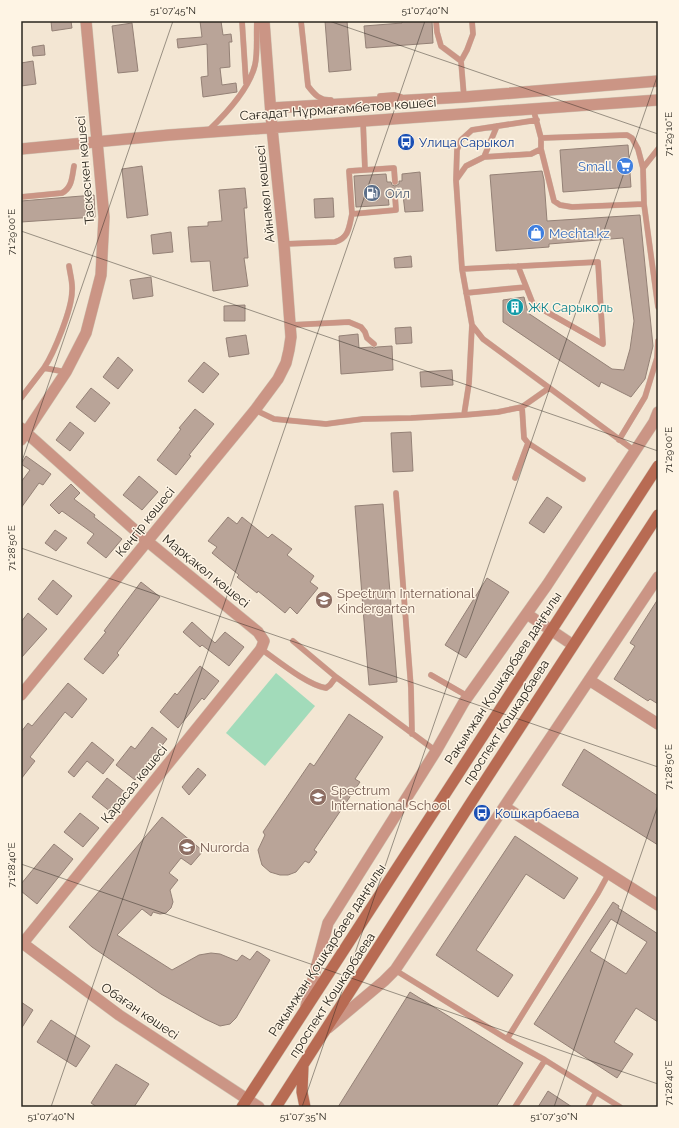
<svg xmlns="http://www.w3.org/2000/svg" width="679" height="1128" font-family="Raleway,sans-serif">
  <rect width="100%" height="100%" fill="#f3e6d3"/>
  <path fill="#a2dbba" d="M276,673L315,706L265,766L226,733Z"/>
  <path fill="#b9a498" stroke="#948176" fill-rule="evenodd" d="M51,21H71L72,28L52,31Z
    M200,21H221L223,35L231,34L232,42H229L230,67L220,68L222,85L236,83L237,92L203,97L201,77L208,76L207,44L178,48L177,39L202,37Z
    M325,21H347L351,70L329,72Z
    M402,21H432L433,43L366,48L364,26L402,23Z
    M132,23L138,71L118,73L112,26Z
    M44,45L45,55L33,56L32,47Z
    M33,61L36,84L21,86V63Z
    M628,145L631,187L563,192L560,150Z
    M142,166L148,215L127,218L122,169Z
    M542,171L544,180L547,221L640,215L653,346L645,379L631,397L601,382L599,387L503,322V300L524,297L528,313L612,369L624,370L630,349L634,321L623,238L549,244V247L496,251L490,175Z
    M420,172L423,211L405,212L403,195H399L395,192L392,193L391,196H388L389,205L356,207L354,176L386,174L387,182H391L392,185L395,186L399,184V181H402V174Z
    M245,188L247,208H244L248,258H244L248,286L213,291L210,261L191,262L188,227L208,226V222L222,221L219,190Z
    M94,195L95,217L21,222V201Z
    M333,198L334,217L315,218L314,199Z
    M171,232L173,252L153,254L151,235Z
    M411,256L412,267L395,268L394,258Z
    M151,277L153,296L133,299L130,280Z
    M245,305V321H224V306Z
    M411,327L412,343L396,344L395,328Z
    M358,334L359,348L371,347L374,348L377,347L392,346L393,370L341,374L339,336Z
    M246,335L249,354L229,357L226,338Z
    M118,357L133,370L118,389L103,377Z
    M204,362L219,374L203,393L188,381Z
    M452,370L453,385L421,387L420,372Z
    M91,388L110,403L95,422L76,407Z
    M195,409L214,424L189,455L191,456L176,475L157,460L181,429L179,428Z
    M70,422L84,433L70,451L56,440Z
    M411,432L413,471L393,472L391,433Z
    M26,456L51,474L43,485L39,483L21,508V482L30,470L21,464Z
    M139,476L158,492L142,510L123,495Z
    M71,484L80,493L74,499L95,515L94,517L122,539L106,558L87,543L94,534L62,511L59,514L50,505Z
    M547,497L562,507L544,533L529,523Z
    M383,504L397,682L369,685L355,506Z
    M228,517L237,524L242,517L268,538L272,534L292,549L287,555L314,576L310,582L318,588L297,614L290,607L285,613L258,591L257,593L237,577L239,575L212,553L217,547L208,541Z
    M55,530L67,538L56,551L45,543Z
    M487,578L509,592L466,658L445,645Z
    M53,580L72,596L57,615L38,599Z
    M141,582L160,597L117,653L119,655L103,674L84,659L106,632L104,631Z
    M658,599V704L650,699L648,701L614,679L635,646L630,643Z
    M28,613L47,629L21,658V622Z
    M192,622L215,643L225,632L244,647L229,666L202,645L200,647L183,632Z
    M200,666L219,681L204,700L202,698L178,728L160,712L175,693L177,695Z
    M68,683L87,699L72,718L65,712L30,757L35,761L21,779V732L28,723L32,726Z
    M349,714L383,737L355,779L360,782L314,850L317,852L309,863L305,861L296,872L288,875H280L270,872L262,865L260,858L258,850L265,835L263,832L310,763L314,766Z
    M152,727L167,739L135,780L116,765L131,746L135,749Z
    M92,742L114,760L103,774L87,761L74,777L68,772Z
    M584,749L658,796V845L562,785Z
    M198,768L206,775L189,795L182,787Z
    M107,778L126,793L111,812L92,797Z
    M80,813L99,828L83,847L64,832Z
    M162,817L203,851L191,865L181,858L169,873L178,880L170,890L173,902L171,908L166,913L160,914L153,912L151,916L142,909L117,935L172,970L199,955L211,953L220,954L237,961L242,955L250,960L257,951L270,960L236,1018L230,1024L220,1026L205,1019L161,994L92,947L69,927Z
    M515,836L578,878L564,899L526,874L476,950L513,975L498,997L436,955Z
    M54,844L73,859L37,904L21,891V884Z
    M613,902L619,906L618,908L658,934V1022L636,1008L614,1042L633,1054L617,1078L534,1024ZM611,919L647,942L626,974L590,951Z
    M410,992L523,1063L496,1107H338Z
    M21,1002L33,1010L21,1029Z
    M51,1020L90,1046L76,1067L37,1042Z
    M116,1064L149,1084L134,1107H97L91,1103Z
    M548,1091L572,1107H538Z"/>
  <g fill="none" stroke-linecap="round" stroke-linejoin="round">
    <defs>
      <path id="service" d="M242,21L246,83
        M301,21L308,86C314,94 320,101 331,100
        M436,21L437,32L441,46L461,61
        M380,96L394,95L401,97
        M464,97L461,61L467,50L473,34L472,21
        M533,108L541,138V149L554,201L560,205L572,207L644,204
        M363,121L365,170
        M208,131C226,114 249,90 255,65C258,51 256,35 257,21
        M541,138L627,135L632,138L638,149L643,168L644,204L658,307
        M484,157L497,126
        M643,168L658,149
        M456,180L457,150L461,140L472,130L537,120
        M395,182L394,168L349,171L352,214L396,210L395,196
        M21,197L62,193C72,188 72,177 74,166
        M284,244L335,242C349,238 349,227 352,214
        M518,266L533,304L603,344L598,262L462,269L456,180L466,166L484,157L531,154L541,149
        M462,269L472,325L483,339L635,451
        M466,293L526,287
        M291,325L349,322L361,327L365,332L367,338L374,344
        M66,372L44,368C54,353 72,309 72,291C73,283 70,274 69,266
        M21,398L44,368
        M522,407L524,438L528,443L583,479
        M255,410L274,419L326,424L363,419L411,418L464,415L469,383L472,325
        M464,415L498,412L522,407L549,388
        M619,440L645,397L657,358L658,341
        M515,478L528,443
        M396,493L411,688L412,734
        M293,641L336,677L436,751
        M261,649C277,660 307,685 326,688L330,685L336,677
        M431,675L469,697
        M395,970L507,1039L545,1060L596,1092L588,1107
        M507,1039L598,893L609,873
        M596,1092L620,1107
        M515,1107L545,1060"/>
      <path id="minor" d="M21,428L147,541L258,632L264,641L261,649L23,943
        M21,440L66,372L86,333L101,275L104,217L86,21
        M527,614L573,645
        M589,680L658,724
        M306,1006L328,923L436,751L464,702L547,585L654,422L658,412
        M328,1028L384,981L395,970L658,577"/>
      <path id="tertiary" d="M271,108L464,97L658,81
        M21,149L169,135L658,100
        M21,695L255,410L278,379L286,363L289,350L291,337L284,244L272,128L264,21
        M505,807L658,905
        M21,942L119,1015L259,1107"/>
      <path id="secondary" d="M303,1066L302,1092L305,1107
        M242,1107L658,466
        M276,1107L472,801L658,515"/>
    </defs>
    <use href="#service" stroke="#cfc3b2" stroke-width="6"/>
    <use href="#minor" stroke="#cfc3b2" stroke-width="12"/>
    <use href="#tertiary" stroke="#cfc3b2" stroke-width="12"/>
    <use href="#secondary" stroke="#cfc3b2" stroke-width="12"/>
    <use href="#service" stroke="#cb9585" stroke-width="5.5"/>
    <use href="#minor" stroke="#cb9585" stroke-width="11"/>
    <use href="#tertiary" stroke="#cb9585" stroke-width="11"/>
    <use href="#secondary" stroke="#b86b53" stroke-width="11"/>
  </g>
  <path fill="none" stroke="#2a261e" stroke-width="1" stroke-opacity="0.45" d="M329,21L658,134M21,231L658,451M21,464L173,21M21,548L658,767M21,864L658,1084M51,1107L425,21M302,1107L658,74M554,1107L658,805"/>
  <defs>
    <symbol id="bus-disc" viewBox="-11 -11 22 22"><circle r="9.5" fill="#1a4fb4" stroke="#fef4e4"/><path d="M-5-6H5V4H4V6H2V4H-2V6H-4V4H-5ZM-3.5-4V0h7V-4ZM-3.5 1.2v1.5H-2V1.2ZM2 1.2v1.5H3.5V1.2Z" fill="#fff"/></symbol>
    <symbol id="supermarket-disc" viewBox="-11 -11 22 22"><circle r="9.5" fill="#3f7fe0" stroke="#fef4e4"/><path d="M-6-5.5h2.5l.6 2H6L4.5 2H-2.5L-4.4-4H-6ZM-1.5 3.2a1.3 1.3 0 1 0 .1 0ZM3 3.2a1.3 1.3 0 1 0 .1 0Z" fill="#fff"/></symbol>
    <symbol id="fuel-disc" viewBox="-11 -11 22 22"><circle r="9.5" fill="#5c6f8a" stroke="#fef4e4"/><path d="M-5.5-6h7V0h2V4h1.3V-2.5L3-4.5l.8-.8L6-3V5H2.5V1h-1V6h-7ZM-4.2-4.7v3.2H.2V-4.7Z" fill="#fff"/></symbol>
    <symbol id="shop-disc" viewBox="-11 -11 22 22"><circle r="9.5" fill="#3f7fe0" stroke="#fef4e4"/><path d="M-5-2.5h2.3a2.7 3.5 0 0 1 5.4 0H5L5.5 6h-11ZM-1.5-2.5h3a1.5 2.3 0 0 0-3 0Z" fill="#fff"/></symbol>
    <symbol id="building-disc" viewBox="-11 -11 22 22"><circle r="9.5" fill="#0f9aa8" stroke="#fef4e4"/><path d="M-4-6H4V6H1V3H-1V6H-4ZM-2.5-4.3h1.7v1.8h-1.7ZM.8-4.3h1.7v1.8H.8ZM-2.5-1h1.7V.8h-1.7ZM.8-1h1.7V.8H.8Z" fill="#fff"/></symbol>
    <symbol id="school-disc" viewBox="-11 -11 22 22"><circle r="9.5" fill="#8d6e63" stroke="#fef4e4"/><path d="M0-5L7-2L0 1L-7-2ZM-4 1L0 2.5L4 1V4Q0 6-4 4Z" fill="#fff"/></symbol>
  </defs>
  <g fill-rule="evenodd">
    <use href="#bus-disc" x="396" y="132" width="20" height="20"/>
    <use href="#supermarket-disc" x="615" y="156" width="20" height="20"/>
    <use href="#fuel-disc" x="362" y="183" width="20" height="20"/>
    <use href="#shop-disc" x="526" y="223" width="20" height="20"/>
    <use href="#building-disc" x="505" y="297" width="20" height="20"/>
    <use href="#school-disc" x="314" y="590" width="20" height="20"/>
    <use href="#school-disc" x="308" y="787" width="20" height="20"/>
    <use href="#bus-disc" x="472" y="803" width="20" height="20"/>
    <use href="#school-disc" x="177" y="837" width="20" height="20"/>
  </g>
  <g text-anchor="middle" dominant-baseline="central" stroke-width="3" stroke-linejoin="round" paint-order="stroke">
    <g font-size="13" fill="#2a261e" stroke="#fef4e4">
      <text transform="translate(338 109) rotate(-4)">Сағадат Нұрмағамбетов көшесі</text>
      <text transform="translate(85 170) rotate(-95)">Таскескен көшесі</text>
      <text transform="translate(265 194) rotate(-96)">Айнакөл көшесі</text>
      <text transform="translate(145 522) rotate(-51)">Кеңгір көшесі</text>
      <text transform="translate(206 571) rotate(39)">Марқакөл көшесі</text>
      <text transform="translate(503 678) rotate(-57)">Рақымжан Қошқарбаев даңғылы</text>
      <text transform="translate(506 722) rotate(-57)">проспект Кошкарбаева</text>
      <text transform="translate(134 784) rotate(-51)">Қарасаз көшесі</text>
      <text transform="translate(327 950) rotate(-57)">Рақымжан Қошқарбаев даңғылы</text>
      <text transform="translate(332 995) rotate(-57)">проспект Кошкарбаева</text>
      <text transform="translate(140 1011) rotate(34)">Обаған көшесі</text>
    </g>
    <g font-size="13" fill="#164399" stroke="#fef4e4" text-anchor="start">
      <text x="419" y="142">Улица Сарыкол</text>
      <text x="495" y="813">Кошкарбаева</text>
    </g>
    <g font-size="13" fill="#366cbe" stroke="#fef4e4" text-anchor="end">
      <text x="612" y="166">Small</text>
      <text x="549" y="233" text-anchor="start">Mechta.kz</text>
    </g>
    <g font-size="13" fill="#4e5e75" stroke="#fef4e4" text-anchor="start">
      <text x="385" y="193">Ойл</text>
    </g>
    <g font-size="13" fill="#0d838f" stroke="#fef4e4" text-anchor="start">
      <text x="528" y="307">ЖК Сарыколь</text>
    </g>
    <g font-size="13" fill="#785e54" stroke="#fef4e4" text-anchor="start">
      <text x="337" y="593">Spectrum International<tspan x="337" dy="15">Kindergarten</tspan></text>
      <text x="331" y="790">Spectrum<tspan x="331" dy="15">International School</tspan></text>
      <text x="200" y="847">Nurorda</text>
    </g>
  </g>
  <rect width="679" height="1128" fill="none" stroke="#fef4e4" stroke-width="44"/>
  <rect x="22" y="22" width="635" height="1084" fill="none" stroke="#2a261e" stroke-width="1.5"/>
  <g font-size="10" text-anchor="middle" fill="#2a261e">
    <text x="173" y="14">51°07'45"N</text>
    <text x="425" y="14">51°07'40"N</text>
    <text transform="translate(668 134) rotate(-90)" y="4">71°29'10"E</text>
    <text transform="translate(11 232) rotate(-90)" y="4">71°29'00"E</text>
    <text transform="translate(668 450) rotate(-90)" y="4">71°29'00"E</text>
    <text transform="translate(11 548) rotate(-90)" y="4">71°28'50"E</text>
    <text transform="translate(668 767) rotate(-90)" y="4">71°28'50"E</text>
    <text transform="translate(11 865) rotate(-90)" y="4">71°28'40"E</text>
    <text transform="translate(668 1083) rotate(-90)" y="4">71°28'40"E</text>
    <text x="51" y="1120">51°07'40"N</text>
    <text x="303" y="1120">51°07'35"N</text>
    <text x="554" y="1120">51°07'30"N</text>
  </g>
</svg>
